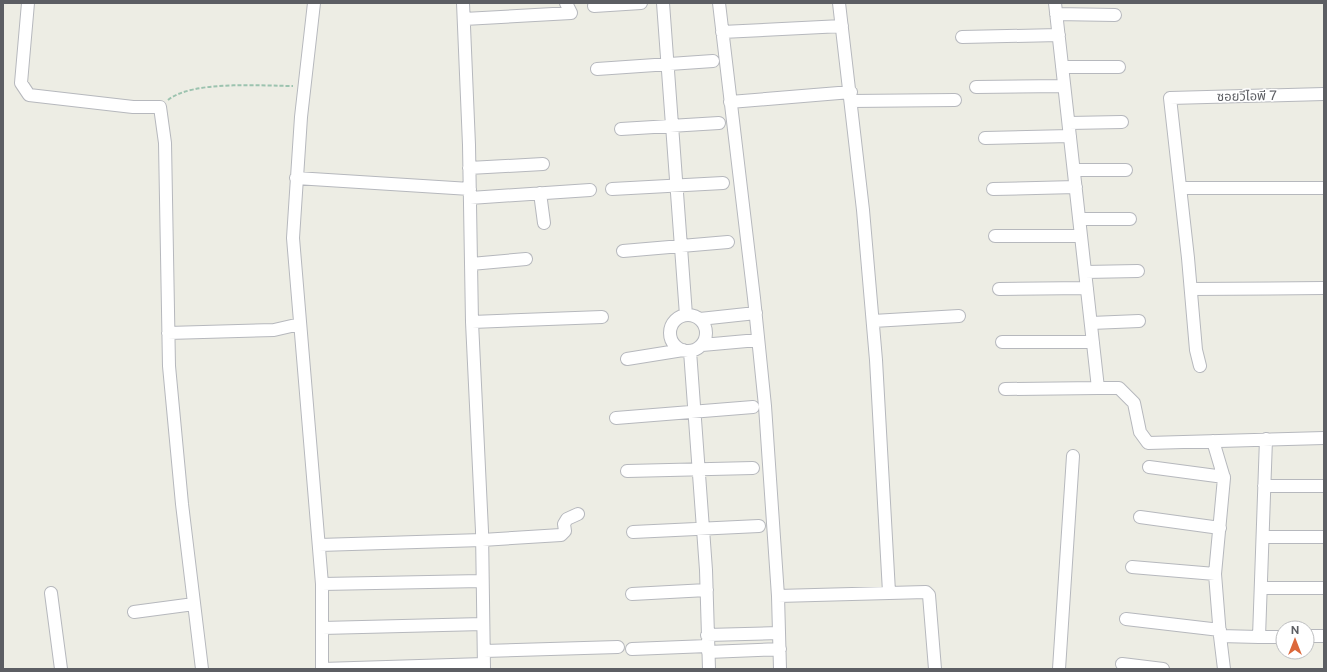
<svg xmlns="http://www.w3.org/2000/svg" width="1327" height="672" font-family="'Public Sans','Noto Sans Thai',sans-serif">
  <rect width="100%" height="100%" fill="#edede4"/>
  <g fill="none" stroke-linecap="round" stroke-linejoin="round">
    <defs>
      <path id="minor" d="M28,3L21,83L29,95L133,107H160L165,143L169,366L182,504L202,669
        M314,3L301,117L293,238L322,584V669
        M463,3L469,145L472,322L482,531L484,669
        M663,3L686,315
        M719,3L754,298L765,406L778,596L780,669
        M839,3L863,210L876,360L889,592
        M1055,3L1098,388H1119L1134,403L1140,432L1148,443L1324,438
        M594,6L641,3
        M1056,14L1115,15
        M464,19L571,13L566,3
        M722,32L842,26
        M962,37L1059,35
        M1062,67H1119
        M597,69L713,61
        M976,87L1064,86
        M851,101L955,100
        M730,102L851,92
        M1069,123L1122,122
        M621,129L719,123
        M985,138L1070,136
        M469,168L543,164
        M1074,170H1126
        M296,178L470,189
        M1180,188H1324
        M612,189L723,183
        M993,189L1076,187
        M540,193L544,223
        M470,198L590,190
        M1080,219H1130
        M995,236H1081
        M623,251L728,242
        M471,264L526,259
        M1085,272L1138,271
        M999,289L1087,288
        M1191,289L1324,288
        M670 333a18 18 0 1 1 36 0a18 18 0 1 1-36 0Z
        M700,319L756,313
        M873,321L959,316
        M472,322L602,317
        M1091,323L1139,321
        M168,333L274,330L300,324
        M1002,342H1093
        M702,345L758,340
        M690,351L706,570L709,669
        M627,359L683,350
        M1200,366L1196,350L1188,258L1170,98L1324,94
        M1005,389L1098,388
        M616,418L753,407
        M1213,441L1224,478L1215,574L1220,636L1259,637L1266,439
        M1149,467L1224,477
        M627,471L753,468
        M1264,486H1324
        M1140,517L1220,528
        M633,532L759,526
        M1263,537H1324
        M319,545L482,540L561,535L565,531L564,524L567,519L578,514
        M1132,567L1215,574
        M322,584L482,581
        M1261,588H1324
        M51,593L61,669
        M632,594L707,590
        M778,596L926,592L929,595L935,669
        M134,612L194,604
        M1126,619L1220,630
        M322,628L483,624
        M707,635L779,633
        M1220,636L1224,669
        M1307,636H1324
        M1259,637H1283
        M632,649L708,646
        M484,651L618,647
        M708,652L780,649
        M1122,664L1163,669
        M322,669L484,664
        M1059,669L1073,456"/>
    </defs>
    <use href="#minor" stroke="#b6b8bd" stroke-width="14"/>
    <path stroke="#9cc3af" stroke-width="2" stroke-dasharray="4 2" stroke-linecap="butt" d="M168,100C193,80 262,86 293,86"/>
    <use href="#minor" stroke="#fff" stroke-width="12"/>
  </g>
  <g text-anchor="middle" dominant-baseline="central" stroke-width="3" stroke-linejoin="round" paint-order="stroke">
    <g font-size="13" fill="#5c5e63" stroke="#fff">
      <text transform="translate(1247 96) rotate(-1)">ซอยวีไอพี 7</text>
    </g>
  </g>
  <rect width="1327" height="672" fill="none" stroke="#5c5e63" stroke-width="8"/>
  <g transform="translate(1295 640)"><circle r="19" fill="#ffffff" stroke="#bebfc1"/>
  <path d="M0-3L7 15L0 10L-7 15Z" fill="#dc683b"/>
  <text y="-6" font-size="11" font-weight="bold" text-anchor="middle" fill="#5c5e63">N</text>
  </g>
</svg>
